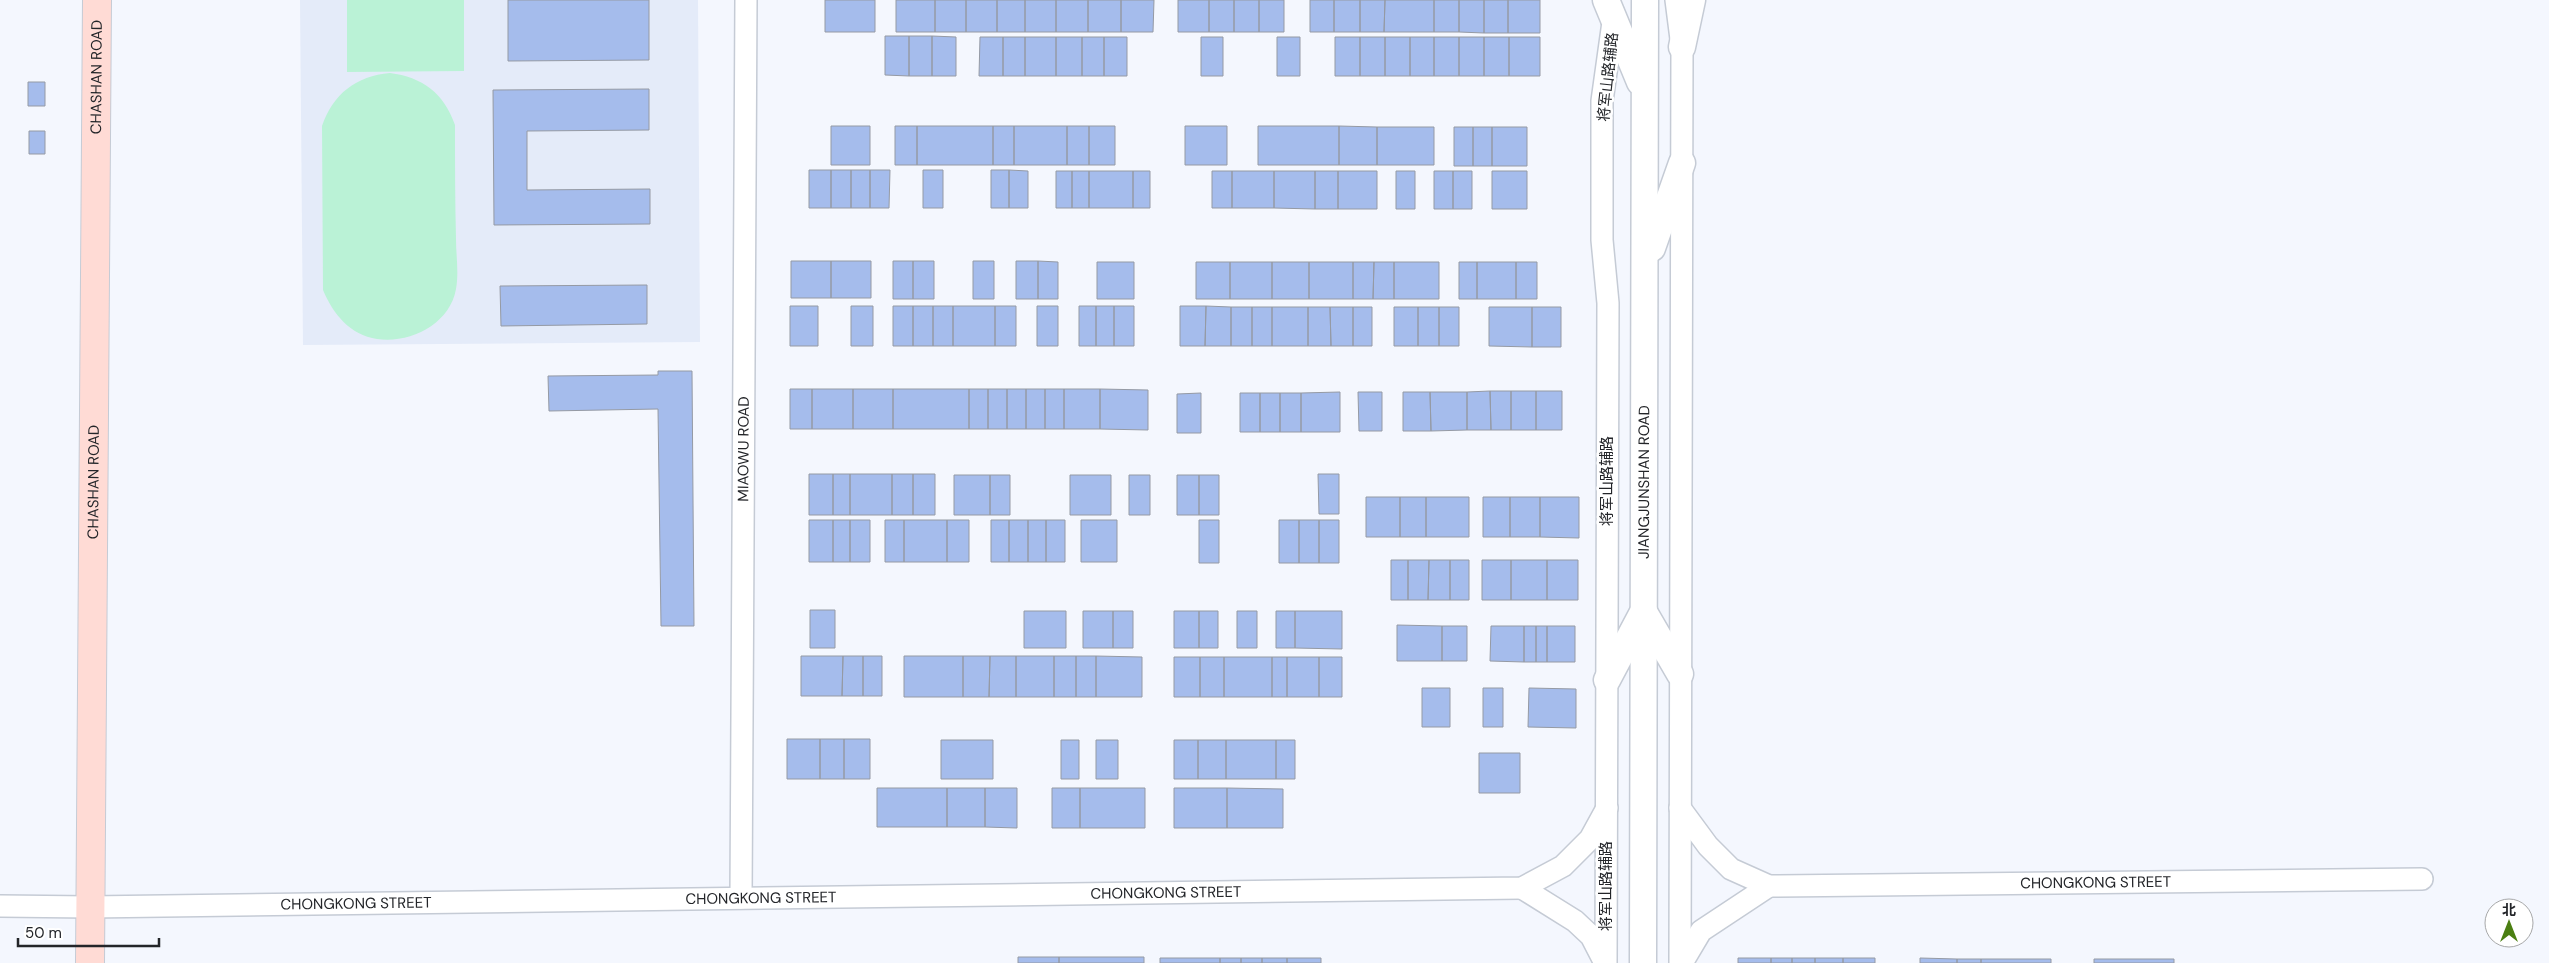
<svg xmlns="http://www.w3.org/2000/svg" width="2549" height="963" font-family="'DM Sans','Noto Sans SC',sans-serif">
  <rect width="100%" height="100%" fill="#f4f7fe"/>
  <path fill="#e4ebf9" d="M300,0H698L700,342L303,345Z"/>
  <path fill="#baf2d6" d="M347,0H464V71L347,72Z
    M390,73C422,77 444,93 455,125C455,163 455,201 456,239C456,255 459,273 456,289C450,324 410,344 377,339C350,335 333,314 323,290L322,126C333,94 356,76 390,73Z"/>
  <path fill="#a5bcec" stroke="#959aa4" d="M508,0H649V60L508,61Z
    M825,0H875V32H825Z
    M896,0H935V32H896Z
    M935,0H966V32H935Z
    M966,0H997V32H966Z
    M997,0H1025V32H997Z
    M1025,0H1056V32H1025Z
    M1056,0H1088V32H1056Z
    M1088,0H1121V32H1088Z
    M1121,0H1154L1153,32H1121Z
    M1178,0H1209V32H1178Z
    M1209,0H1234V32H1209Z
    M1234,0H1259V32H1234Z
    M1259,0H1284V32H1259Z
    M1310,0H1334V32H1310Z
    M1334,0H1360V32H1334Z
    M1360,0H1385L1384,32H1360Z
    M1385,0H1434V32H1384Z
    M1434,0H1459V32H1434Z
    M1459,0H1484V33L1459,32Z
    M1484,0H1508V33H1484Z
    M1508,0H1540V33H1508Z
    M885,36H909V76L885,75Z
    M909,36H932V76H909Z
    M932,36L956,37V76H932Z
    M980,37H1003V76H979Z
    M1003,37H1025V76H1003Z
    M1025,37H1056V76H1025Z
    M1056,37H1082V76H1056Z
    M1082,37H1104V76H1082Z
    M1104,37H1127V76H1104Z
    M1201,37H1223V76H1201Z
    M1277,37H1300V76H1277Z
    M1335,37H1360V76H1335Z
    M1360,37H1385V76H1360Z
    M1385,37H1410V76H1385Z
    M1410,37H1434V76H1410Z
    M1434,37H1459V76H1434Z
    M1459,37H1484V76H1459Z
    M1484,37H1509V76H1484Z
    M1509,37H1540V76H1509Z
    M28,82H45V106H28Z
    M649,89V130L527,131V190L650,189V224L494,225L493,90Z
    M831,126H870V165H831Z
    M895,126H917V165H895Z
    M917,126H993V165H917Z
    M993,126H1014V165H993Z
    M1014,126H1067V165H1014Z
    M1067,126H1089V165H1067Z
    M1089,126H1115V165H1089Z
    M1185,126H1227V165H1185Z
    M1258,126H1339V165H1258Z
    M1339,126L1377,127V165H1339Z
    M1377,127H1434V165H1377Z
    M1454,127H1473V166H1454Z
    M1473,127H1492V166H1473Z
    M1492,127H1527V166H1492Z
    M29,131H45V154H29Z
    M809,170H831V208H809Z
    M831,170H851V208H831Z
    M851,170H870V208H851Z
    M870,170H890L889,208H870Z
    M923,170H943V208H923Z
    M991,170H1009V208H991Z
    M1009,170L1028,171V208H1009Z
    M1056,171H1072V208H1056Z
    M1072,171H1089V208H1072Z
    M1089,171H1133V208H1089Z
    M1133,171H1150V208H1133Z
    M1212,171H1232V208H1212Z
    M1232,171H1274V208H1232Z
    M1274,171H1315V209L1274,208Z
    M1315,171H1338V209H1315Z
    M1338,171H1377V209H1338Z
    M1396,171H1415V209H1396Z
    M1434,171H1453V209H1434Z
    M1453,171H1472V209H1453Z
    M1492,171H1527V209H1492Z
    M791,261H831V298H791Z
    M831,261H871V298H831Z
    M893,261H913V299H893Z
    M913,261H934V299H913Z
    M973,261H994V299H973Z
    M1016,261H1038V299H1016Z
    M1038,261L1058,262V299H1038Z
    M1097,262H1134V299H1097Z
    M1196,262H1230V299H1196Z
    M1230,262H1272V299H1230Z
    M1272,262H1309V299H1272Z
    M1309,262H1353V299H1309Z
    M1353,262H1374L1373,299H1353Z
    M1374,262H1394V299H1373Z
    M1394,262H1439V299H1394Z
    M1459,262H1477V299H1459Z
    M1477,262H1516V299H1477Z
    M1516,262H1537V299H1516Z
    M647,285V324L501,326L500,286Z
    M790,306H818V346H790Z
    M851,306H873V346H851Z
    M893,306H913V346H893Z
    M913,306H933V346H913Z
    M933,306H953V346H933Z
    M953,306H995V346H953Z
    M995,306H1016V346H995Z
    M1037,306H1058V346H1037Z
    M1079,306H1096V346H1079Z
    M1096,306H1114V346H1096Z
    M1114,306H1134V346H1114Z
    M1180,306H1206L1205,346H1180Z
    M1206,306L1231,307V346H1205Z
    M1231,307H1252V346H1231Z
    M1252,307H1272V346H1252Z
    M1272,307H1308V346H1272Z
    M1308,307H1330L1331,346H1308Z
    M1330,307H1353V346H1331Z
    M1353,307H1372V346H1353Z
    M1394,307H1418V346H1394Z
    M1418,307H1439V346H1418Z
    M1439,307H1459V346H1439Z
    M1489,307H1532V347L1489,346Z
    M1532,307H1561V347H1532Z
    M658,371H692L694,626H661L658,409L549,411L548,376L658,375Z
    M790,389H812V429H790Z
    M812,389H853V429H812Z
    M853,389H893V429H853Z
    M893,389H969V429H893Z
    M969,389H988V429H969Z
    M988,389H1007V429H988Z
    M1007,389H1026V429H1007Z
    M1026,389H1045V429H1026Z
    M1045,389H1064V429H1045Z
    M1064,389H1100V429H1064Z
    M1100,389L1148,390V430L1100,429Z
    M1490,391L1491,430H1467V392Z
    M1490,391H1511V430H1491Z
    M1511,391H1536V430H1511Z
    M1536,391H1562V430H1536Z
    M1340,392V432H1301V393Z
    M1358,392H1382V431H1359Z
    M1403,392H1430L1431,431H1403Z
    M1430,392H1467V430L1431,431Z
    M1201,393V433H1177V394Z
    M1240,393H1260V432H1240Z
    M1260,393H1280V432H1260Z
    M1280,393H1301V432H1280Z
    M809,474H833V515H809Z
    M833,474H850V515H833Z
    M850,474H892V515H850Z
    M892,474H913V515H892Z
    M913,474H935V515H913Z
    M1318,474H1339V514H1319Z
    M954,475H990V515H954Z
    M990,475H1010V515H990Z
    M1070,475H1111V515H1070Z
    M1129,475H1150V515H1129Z
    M1177,475H1199V515H1177Z
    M1199,475H1219V515H1199Z
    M1366,497H1400V537H1366Z
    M1400,497H1426V537H1400Z
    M1426,497H1469V537H1426Z
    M1483,497H1510V537H1483Z
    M1510,497H1540V537H1510Z
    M1540,497H1579V538L1540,537Z
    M809,520H833V562H809Z
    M833,520H850V562H833Z
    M850,520H870V562H850Z
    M885,520H904V562H885Z
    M904,520H947V562H904Z
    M947,520H969V562H947Z
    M991,520H1009V562H991Z
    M1009,520H1028V562H1009Z
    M1028,520H1046V562H1028Z
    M1046,520H1065V562H1046Z
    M1081,520H1117V562H1081Z
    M1199,520H1219V563H1199Z
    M1279,520H1299V563H1279Z
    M1299,520H1319V563H1299Z
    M1319,520H1339V563H1319Z
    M1391,560H1408V600H1391Z
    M1408,560H1429L1428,600H1408Z
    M1429,560H1450V600H1428Z
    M1450,560H1469V600H1450Z
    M1482,560H1511V600H1482Z
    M1511,560H1547V600H1511Z
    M1547,560H1578V600H1547Z
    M810,610H835V648H810Z
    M1024,611H1066V648H1024Z
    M1083,611H1113V648H1083Z
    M1113,611H1133V648H1113Z
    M1174,611H1199V648H1174Z
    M1199,611H1218V648H1199Z
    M1237,611H1257V648H1237Z
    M1276,611H1295V648H1276Z
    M1295,611H1342V649L1295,648Z
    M1397,625L1442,626V661H1397Z
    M1442,626H1467V661H1442Z
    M1491,626H1524V662L1490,661Z
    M1524,626H1536V662H1524Z
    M1536,626H1547V662H1536Z
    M1547,626H1575V662H1547Z
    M801,656H843L842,696H801Z
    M843,656H863V696H842Z
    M863,656H882V696H863Z
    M904,656H963V697H904Z
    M963,656H990L989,697H963Z
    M990,656H1016V697H989Z
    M1016,656H1054V697H1016Z
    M1054,656H1076V697H1054Z
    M1076,656H1096V697H1076Z
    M1096,656L1142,657V697H1096Z
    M1174,657H1200V697H1174Z
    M1200,657H1224V697H1200Z
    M1224,657H1272V697H1224Z
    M1272,657H1287V697H1272Z
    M1287,657H1319V697H1287Z
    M1319,657H1342V697H1319Z
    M1422,688H1450V727H1422Z
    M1483,688H1503V727H1483Z
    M1529,688L1576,689V728L1528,727Z
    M787,739H820V779H787Z
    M820,739H844V779H820Z
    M844,739H870V779H844Z
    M941,740H993V779H941Z
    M1061,740H1079V779H1061Z
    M1096,740H1118V779H1096Z
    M1174,740H1198V779H1174Z
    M1198,740H1226V779H1198Z
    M1226,740H1276V779H1226Z
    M1276,740H1295V779H1276Z
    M1479,753H1520V793H1479Z
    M877,788H947V827H877Z
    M947,788H985V827H947Z
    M985,788H1017V828L985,827Z
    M1052,788H1080V828H1052Z
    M1080,788H1145V828H1080Z
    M1174,788H1227V828H1174Z
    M1227,788L1283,789V828H1227Z
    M1018,957H1059V963H1018Z
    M1059,957H1144V963H1059Z
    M1160,958H1220V963H1160Z
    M1220,958H1241V963H1220Z
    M1241,958H1262V963H1241Z
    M1262,958H1287V963H1262Z
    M1287,958H1321V963H1287Z
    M1738,958H1771V963H1738Z
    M1771,958H1792V963H1771Z
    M1792,958H1815V963H1792Z
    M1815,958H1843V963H1815Z
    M1843,958H1875V963H1843Z
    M1920,958L1957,959V963H1920Z
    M1957,959H1981V963H1957Z
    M1981,959H2051V963H1981Z
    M2094,959H2174V963H2094Z"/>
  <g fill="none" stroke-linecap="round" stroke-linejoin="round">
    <defs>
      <g id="minor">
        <path d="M1676,0L1682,47L1680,963"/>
        <path id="s1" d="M1680,808L1708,846L1731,869L1769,886L2422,879"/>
        <path d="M1522,888L1575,921L1591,936L1605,963"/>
        <path id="s2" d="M741,898L746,0"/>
        <path id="s3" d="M0,906L90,907L1522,888L1563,866L1590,839L1607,808"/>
        <path d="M1606,963L1608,303L1602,240V101L1614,15"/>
        <path d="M1682,963L1701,931L1769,886"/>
      </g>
      <g id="tertiary">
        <path d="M1606,0L1640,82"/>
        <path d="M1682,47L1692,0"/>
        <path d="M1652,248L1682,163"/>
        <path d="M1644,612L1680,674"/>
        <path d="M1607,680L1642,614"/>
        <path id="s4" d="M1643,963L1645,0"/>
      </g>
      <g id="secondary">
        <path id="s5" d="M90,963L97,0"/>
      </g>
    </defs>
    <use href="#minor" stroke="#c5cbd5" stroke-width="24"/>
    <use href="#tertiary" stroke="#c5cbd5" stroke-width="29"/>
    <use href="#secondary" stroke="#c5cbd5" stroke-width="30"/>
    <use href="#minor" stroke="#fff" stroke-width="21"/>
    <use href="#tertiary" stroke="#fff" stroke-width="26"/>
    <use href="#secondary" stroke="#ffdbd5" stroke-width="28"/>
  </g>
  <g text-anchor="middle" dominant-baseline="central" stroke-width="5" stroke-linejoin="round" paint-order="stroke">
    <g font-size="15" fill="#232529" stroke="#fff">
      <text stroke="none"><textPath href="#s5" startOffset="886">CHASHAN ROAD</textPath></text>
      <text transform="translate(1608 77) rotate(-84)">将军山路辅路</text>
      <text stroke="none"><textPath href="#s2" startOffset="449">MIAOWU ROAD</textPath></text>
      <text stroke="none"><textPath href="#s5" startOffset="481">CHASHAN ROAD</textPath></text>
      <text transform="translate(1607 481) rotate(-90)">将军山路辅路</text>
      <text stroke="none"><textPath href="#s4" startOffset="481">JIANGJUNSHAN ROAD</textPath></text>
      <text stroke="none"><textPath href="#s1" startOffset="448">CHONGKONG STREET</textPath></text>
      <text transform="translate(1606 886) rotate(-90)">将军山路辅路</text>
      <text stroke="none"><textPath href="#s3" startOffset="1166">CHONGKONG STREET</textPath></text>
      <text stroke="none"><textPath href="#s3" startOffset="761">CHONGKONG STREET</textPath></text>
      <text stroke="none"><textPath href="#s3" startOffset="356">CHONGKONG STREET</textPath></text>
    </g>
  </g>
  <g transform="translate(2509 923)"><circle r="24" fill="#ffffff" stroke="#a7a8a9"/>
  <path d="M0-4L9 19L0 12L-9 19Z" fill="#4b7f12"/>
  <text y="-8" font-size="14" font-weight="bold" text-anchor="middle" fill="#232529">北</text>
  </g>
  <path d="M18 938v8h141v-8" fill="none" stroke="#232529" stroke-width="2.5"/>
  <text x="25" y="938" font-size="15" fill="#232529" stroke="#ffffff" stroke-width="4" paint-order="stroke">50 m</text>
</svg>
